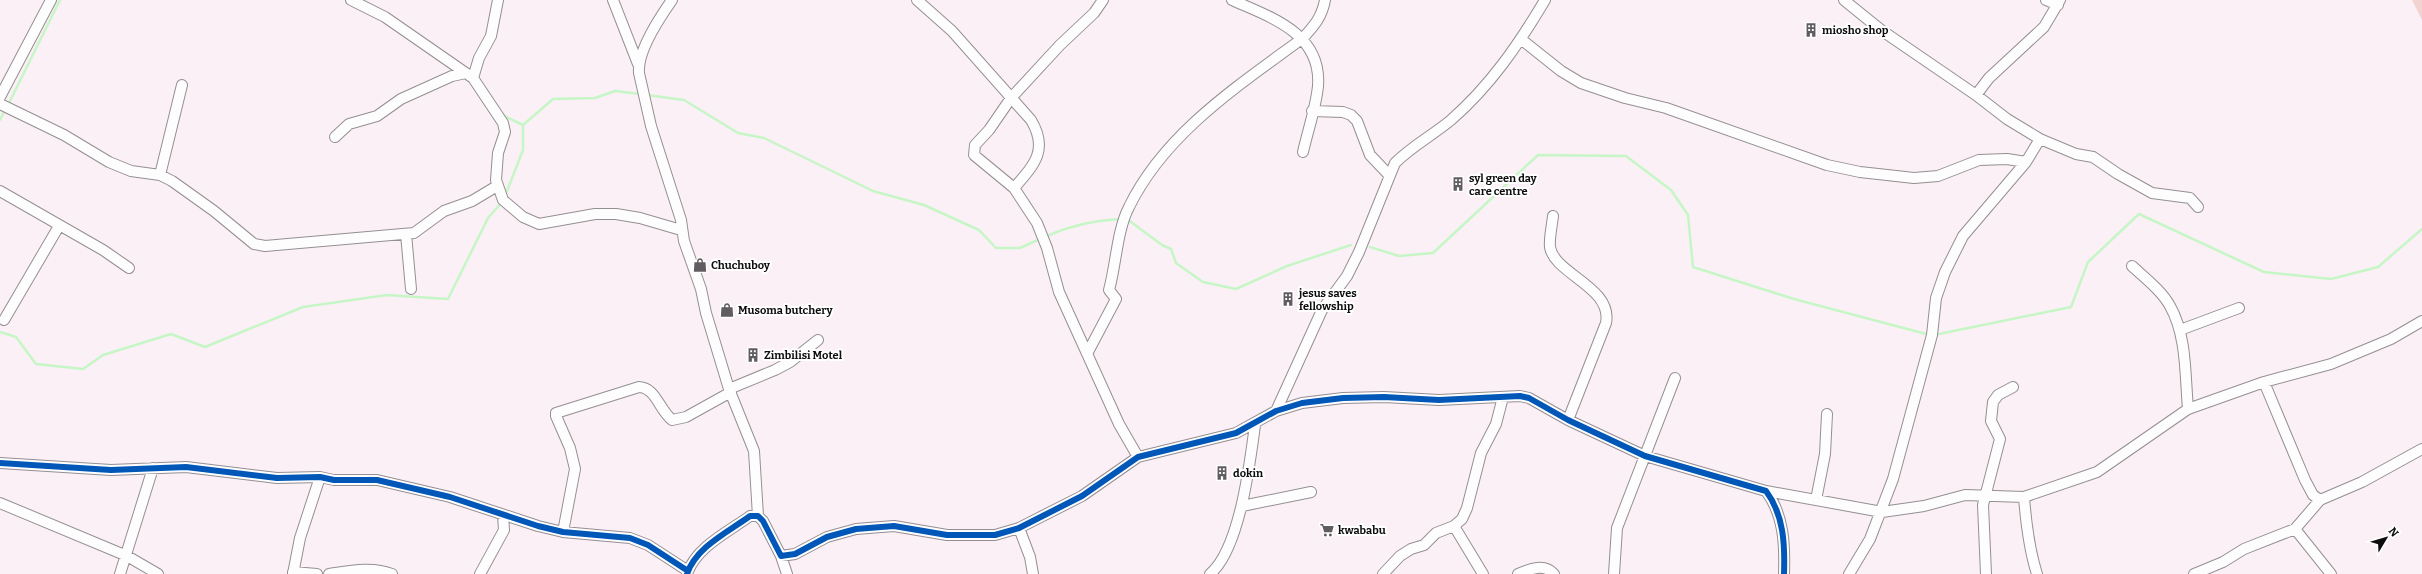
<svg xmlns="http://www.w3.org/2000/svg" width="2422" height="574" font-family="Bitter,serif">
  <rect width="100%" height="100%" fill="#fbf0f6"/>
  <path fill="#f2d3d2" d="M2412,0H2422V20Z"/>
  <g fill="none" stroke-linecap="round" stroke-linejoin="round">
    <path stroke="#c6f6c6" stroke-width="2.5" d="M647,95L684,100L738,133L764,138L873,191L924,205L979,230L996,248H1020L1040,239
      M8,105L60,0
      M502,115L523,125
      M0,120L5,110
      M505,196L523,150V125L553,99L595,98L615,91L640,94
      M1127,219L1162,245L1171,249L1176,263L1203,282L1236,289L1287,266L1351,245
      M1044,237C1069,226 1094,220 1120,219
      M1370,247L1399,256L1433,253L1538,155L1626,156L1671,190L1688,215L1693,267L1794,299L1930,335
      M0,332L16,337L36,364L83,369L103,355L171,334L205,347L303,307L387,295L448,299L488,218L502,202
      M1934,335L2071,307L2088,262L2139,214L2264,272L2331,279L2378,267L2422,229
      M26,469L94,473"/>
    <defs>
      <path id="minor" d="M351,0L385,17L473,78L503,123L505,132L498,153L496,180L503,200L523,217L539,224L595,214H616L640,218L681,230
        M613,0L638,64
        M672,0C660,17 637,52 639,73L651,126L681,220L684,241L701,289L706,313L729,389L754,451L758,516
        M917,0L952,31L1031,120C1049,150 1034,165 1014,188
        M1103,0L1094,13L1060,45L1011,98L989,130L975,145L974,155L1014,188L1037,223L1047,248L1059,292L1119,424L1138,457
        M1232,0C1270,17 1322,33 1318,86C1316,107 1308,130 1303,152
        M1844,0L1881,30L1976,95L2007,119L2040,139L2076,154L2093,157L2118,174L2152,193L2190,198L2198,207
        M2046,0L2058,5
        M1522,40L1561,71L1581,83L1625,98L1666,108L1827,165L1860,172L1914,178L1938,176L1979,160L2007,159L2026,162
        M473,78L479,58L491,36L498,0
        M1976,95L1989,78L2044,27L2060,0
        M0,97L51,0
        M0,104L64,135L109,162L131,171L160,175L172,181L214,211L254,244L265,246L414,233L444,211L472,201L497,186
        M1312,111L1343,112L1351,115L1357,121L1370,155L1389,175
        M335,137L349,124L377,116L401,99L452,76L466,73
        M160,175L182,85
        M0,191L103,250L129,268
        M1553,216C1552,226 1549,238 1550,247C1554,274 1613,287 1606,323L1568,420
        M406,234L411,289
        M2132,266C2145,278 2162,291 2170,306C2187,336 2185,376 2188,409
        M4,320L59,226
        M2180,330L2239,308
        M1088,352L1116,299L1109,290C1116,265 1117,230 1129,207C1165,133 1238,86 1303,38C1314,26 1322,17 1325,0
        M2264,382L2305,480L2313,495L2320,500L2362,482L2422,449
        M729,389L775,370L790,362L818,340
        M1276,411L1322,310L1347,276L1359,252L1395,163C1412,146 1433,135 1451,120C1490,86 1519,44 1545,0
        M0,463L111,470L186,467L277,478L320,477L334,480H377L450,497L538,526L563,532L630,538L648,545L688,571
        M1766,491L1882,512L1924,506L1965,495L2024,497L2097,472L2188,409L2264,382L2331,364L2391,339L2422,321
        M2024,497C2026,523 2029,549 2037,574
        M1816,500L1825,454L1827,414
        M0,503L127,556L158,574
        M1242,506L1311,492
        M1454,526L1483,574
        M1019,528L1030,557L1033,574
        M2295,529L2320,500
        M563,532L575,469L570,448L556,416V413L639,387C656,388 658,408 672,420L686,417L731,392
        M781,556L787,574
        M293,572L317,574
        M120,574L153,468
        M293,574L300,538L320,477
        M329,574C349,571 372,566 392,574
        M480,574L504,530L503,515
        M687,574C696,547 728,532 750,516H758L763,521L781,556L795,554L827,537L856,529L894,526L947,535H995L1019,528L1082,496L1138,457L1236,433L1276,411L1302,403L1343,398L1384,397L1439,400L1520,396L1529,398L1568,420L1645,456L1766,491C1784,515 1785,545 1784,574
        M1210,574C1240,549 1250,462 1255,425
        M1383,574L1400,556L1411,549L1424,545L1436,533L1454,526L1462,519L1467,508L1481,453L1496,424L1503,397
        M1518,574C1530,569 1544,563 1554,574
        M1614,574L1617,528L1675,378
        M1849,574L1870,539L1893,479L1932,335L1936,298L1945,272L1963,236L2026,162L2040,139
        M1986,574L1983,505L2000,439L1991,421L1993,402L1998,395L2013,387
        M2194,574L2223,562L2244,549L2295,529L2331,574"/>
    </defs>
    <use href="#minor" stroke="#948f92" stroke-width="12"/>
    <use href="#minor" stroke="#fefdfe" stroke-width="10"/>
    <defs>
      <path id="cycleway" d="M0,463L111,470L186,467L277,478L320,477L334,480H377L450,497L538,526L563,532L630,538L648,545L688,571
        M687,574C696,547 728,532 750,516H758L763,521L781,556L795,554L827,537L856,529L894,526L947,535H995L1019,528L1082,496L1138,457L1236,433L1276,411L1302,403L1343,398L1384,397L1439,400L1520,396L1529,398L1568,420L1645,456L1766,491C1784,515 1785,545 1784,574"/>
    </defs>
    <use href="#cycleway" stroke="#fff" stroke-width="8"/>
    <use href="#cycleway" stroke="#0057b8" stroke-width="6"/>
  </g>
  <defs>
    <symbol id="building-bare" viewBox="-9 -9 18 18"><path d="M-4-6H4V6H1V3H-1V6H-4ZM-2.5-4.3h1.7v1.8h-1.7ZM.8-4.3h1.7v1.8H.8ZM-2.5-1h1.7V.8h-1.7ZM.8-1h1.7V.8H.8Z" fill="#605c5f" stroke="#fff" stroke-width="2.5" paint-order="stroke"/></symbol>
    <symbol id="shop-bare" viewBox="-9 -9 18 18"><path d="M-5-2.5h2.3a2.7 3.5 0 0 1 5.4 0H5L5.5 6h-11ZM-1.5-2.5h3a1.5 2.3 0 0 0-3 0Z" fill="#605c5f" stroke="#fff" stroke-width="2.5" paint-order="stroke"/></symbol>
    <symbol id="supermarket-bare" viewBox="-9 -9 18 18"><path d="M-6-5.5h2.5l.6 2H6L4.5 2H-2.5L-4.4-4H-6ZM-1.5 3.2a1.3 1.3 0 1 0 .1 0ZM3 3.2a1.3 1.3 0 1 0 .1 0Z" fill="#605c5f" stroke="#fff" stroke-width="2.5" paint-order="stroke"/></symbol>
  </defs>
  <g fill-rule="evenodd">
    <use href="#building-bare" x="1801" y="20" width="20" height="20"/>
    <use href="#building-bare" x="1448" y="174" width="20" height="20"/>
    <use href="#shop-bare" x="690" y="255" width="20" height="20"/>
    <use href="#building-bare" x="1278" y="289" width="20" height="20"/>
    <use href="#shop-bare" x="717" y="300" width="20" height="20"/>
    <use href="#building-bare" x="743" y="345" width="20" height="20"/>
    <use href="#building-bare" x="1212" y="463" width="20" height="20"/>
    <use href="#supermarket-bare" x="1317" y="520" width="20" height="20"/>
  </g>
  <g text-anchor="middle" dominant-baseline="central" stroke-width="4" stroke-linejoin="round" paint-order="stroke">
    <g font-size="11" font-weight="bold" fill="#0d0d0d" stroke="#fff" text-anchor="start">
      <text x="1822" y="30">miosho shop</text>
      <text x="1469" y="178">syl green day<tspan x="1469" dy="13">care centre</tspan></text>
      <text x="711" y="265">Chuchuboy</text>
      <text x="1299" y="293">jesus saves<tspan x="1299" dy="13">fellowship</tspan></text>
      <text x="738" y="310">Musoma butchery</text>
      <text x="764" y="355">Zimbilisi Motel</text>
      <text x="1233" y="473">dokin</text>
      <text x="1338" y="530">kwababu</text>
    </g>
  </g>
  <g transform="translate(2386 538) rotate(52)" stroke="#ffffff" stroke-width="3" paint-order="stroke">
  <path d="M0-3L7 15L0 10L-7 15Z" fill="#0d0d0d"/>
  <text y="-6" font-size="11" font-weight="bold" text-anchor="middle" fill="#0d0d0d">N</text>
  </g>
</svg>
